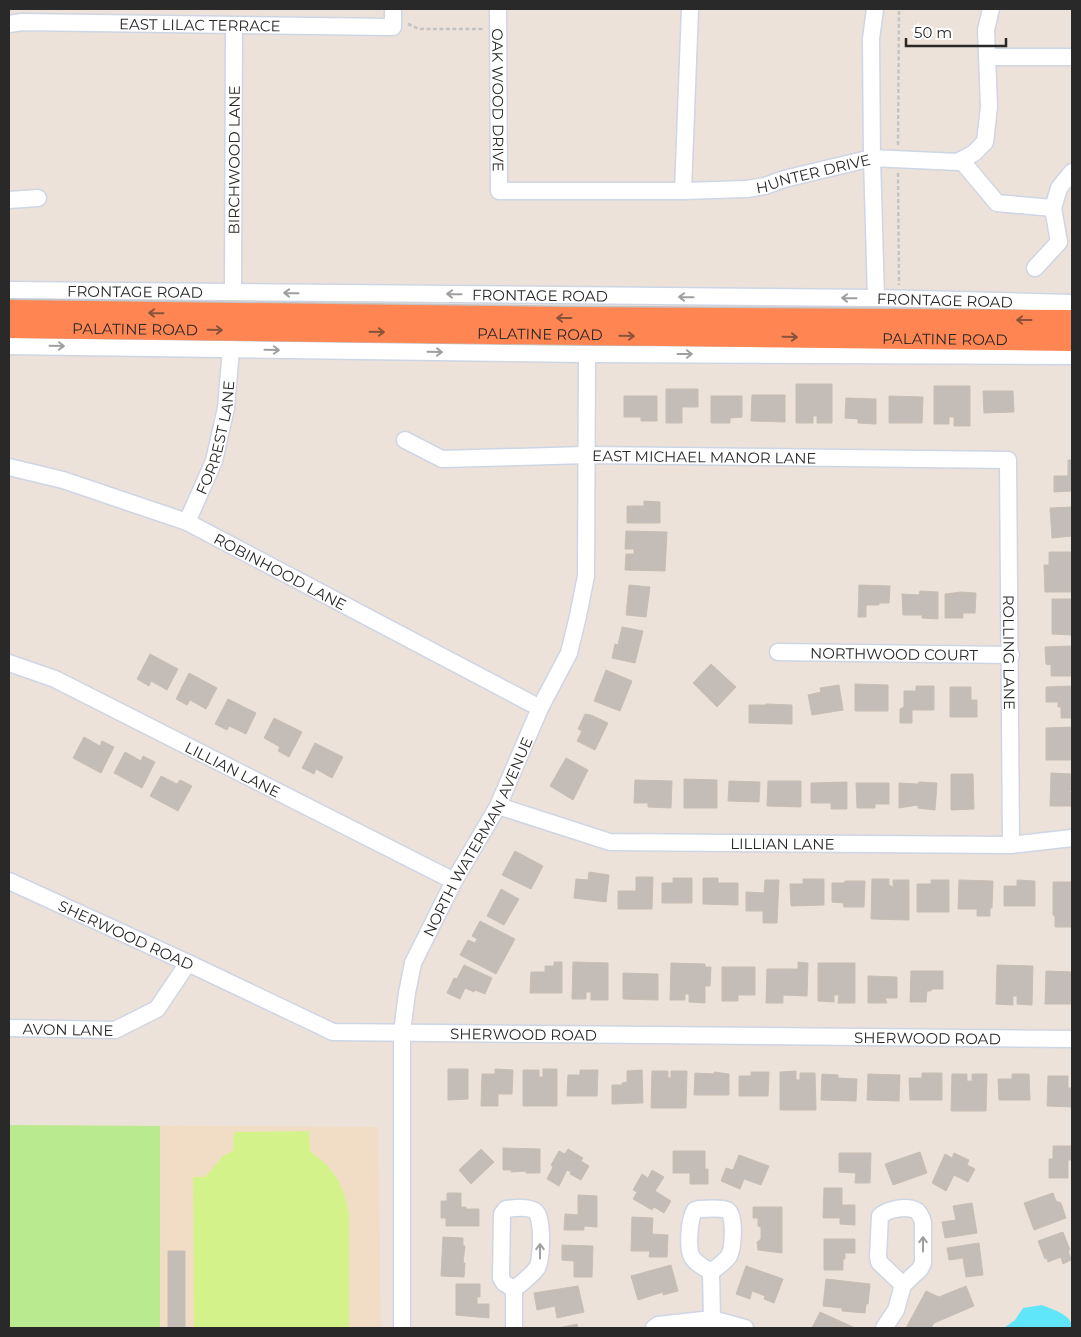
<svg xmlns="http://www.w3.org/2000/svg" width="1081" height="1337" font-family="Montserrat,sans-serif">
  <rect width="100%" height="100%" fill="#ede2d9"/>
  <path fill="#f1ddc6" d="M9,1125L378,1127L381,1328H9Z"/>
  <path fill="#baea8f" d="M9,1125L160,1126V1328H9Z"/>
  <path fill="#d4f28a" d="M309,1131L310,1151C335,1169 343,1184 349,1214V1328H194L193,1177H205L224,1155L233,1151L234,1132Z
    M10,1197V1328H9V1198Z"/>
  <path fill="#60e6fb" d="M1042,1305C1053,1310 1072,1314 1072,1328H1004L1015,1320L1023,1308Z"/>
  <path fill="#c4bcb6" stroke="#c8beb3" d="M796,384H832V423H817V416H813V423H796Z
    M934,386H970V426H954V417H949V424H934Z
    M666,389H698V407H682V423H666Z
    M983,391H1013L1014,412L984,413Z
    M752,395H785V422L751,421Z
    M624,396H657V421H641V417H624Z
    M711,396H742V417L730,418V423H711Z
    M889,396L923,397L922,423H889Z
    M846,398L876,399V424L858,423V419L845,418Z
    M1068,460H1072V491L1054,492V476H1068Z
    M644,501L660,502V523H627V506H644Z
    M1072,507V536L1052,538L1050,508Z
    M626,531L667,532L665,571L625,570L626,554H634V549H625Z
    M1049,552H1072V592H1045L1044,565H1049Z
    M629,585L650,587L646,617L626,615Z
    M859,585L890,586L889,603H879V605H866V617H858Z
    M920,591L938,592V619L922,618V615H903L902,594L919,595Z
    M961,592L976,593L975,613H963V618H945V594Z
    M1052,599H1072V635L1052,634Z
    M622,627L643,631L635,663L612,658L615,644L618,645Z
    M1071,646L1072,676H1051V665L1046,664L1045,647Z
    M150,654L178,669L167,690L151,681L149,686L137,679Z
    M711,664L736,687L717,707L693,683Z
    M606,670L632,681L620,711L594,701Z
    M189,673L217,688L206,709L190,700L187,705L176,699Z
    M855,684L888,685V711H855Z
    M839,685L843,710L812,715L808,695L821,692L820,688Z
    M916,686H934V710H912V723H900V709L904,707V691H916Z
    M1072,686V718H1061V707H1058V702H1046V687Z
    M950,687H971V700H977V717H950Z
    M228,699L256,713L246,734L229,726L227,730L215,724Z
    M766,704L792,705V724L749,723V705H765Z
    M585,714L591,715L608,723L595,750L577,741L582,731L578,729Z
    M274,718L302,732L289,757L278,751L280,747L264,738Z
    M1072,727V760H1046V728Z
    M84,737L100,746L102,741L114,747L101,773L73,758Z
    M315,743L343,757L332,778L316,769L314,774L302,768Z
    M125,752L141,761L143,756L155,762L142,788L114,773Z
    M566,758L588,770L573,800L550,786Z
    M1051,773L1072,774V791H1069L1072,794V806H1050Z
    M951,774H973L974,809L951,810Z
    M161,776L177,784L180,780L192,786L178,811L150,796Z
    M684,779L717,780V808H684Z
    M635,780L672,781L671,808L648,807V803H634Z
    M729,781L760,782L759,802L728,801Z
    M768,781H801V807L767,806Z
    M847,782V809H831V803H811V783Z
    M919,782L937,783L935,810L918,808V805L899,808V783L918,784Z
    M856,783H889V804H875V808H857Z
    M515,851L543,866L531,889L502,875Z
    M589,872L609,875L606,902L574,898L576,879L588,880Z
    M636,877H653L652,909H618V891H636Z
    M673,878H692V903H662V883H673Z
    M703,878H718V883H738V905L703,904Z
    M803,879H824V905L791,906L790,884H803Z
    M872,879H889V885L893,887V880H909V920L871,919Z
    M765,880H779L777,923H763V911H746V892L764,893Z
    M931,880H949V912H917V884H931Z
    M959,880L993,881L992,908H990V916H977V909H958Z
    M1017,880L1035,881V906H1004V886H1017Z
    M845,881H865L864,907H844L843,903L832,902V883H844Z
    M1053,882H1072V927H1055V916L1053,915Z
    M501,889L519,899L504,925L487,916Z
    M480,921L515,939L496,974L460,955L468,940L475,943L477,939L472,936Z
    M554,962H562V993H530L531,972H545V966H554Z
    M573,962L608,963V1000H591V992H586V999H572Z
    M798,962L808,963L807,996L783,995V1003H766L767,969H798Z
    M671,963L705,964V967H711L710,986H705V1003L689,1002V994H685V1000H670Z
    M818,963H855V1003H838L839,995H834V1002L818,1001Z
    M464,965L492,978L485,994L475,990L474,992L465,988L460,999L447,993L454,978L457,979Z
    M997,965L1033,966L1032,1005L1017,1004V996H1013V1005L996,1004Z
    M722,967H755V995H738V1001H722Z
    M911,971H943V989H932L931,991H927L926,1002H910Z
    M1046,971L1072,972V1004H1045Z
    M623,973L658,974V1000L623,999Z
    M868,976L897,977V998H885L887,1003H868Z
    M448,1069H468V1099L448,1100Z
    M495,1069L513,1070L512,1094H498V1106H481L482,1074H495Z
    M543,1069H557V1106H523V1070H539V1077H543Z
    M580,1070H598L597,1096H567L568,1075H580Z
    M642,1070L643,1103L612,1104V1085H622V1083L627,1082V1071Z
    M652,1071H668V1078H671V1071H687L686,1108H651Z
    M796,1071V1080H800V1073H815L816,1110H780V1072Z
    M714,1072L729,1074V1095H694L695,1073L714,1074Z
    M751,1072H769L768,1096H739V1076H751Z
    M922,1073H942V1100H910L909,1078H922Z
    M822,1074L838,1075V1078L857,1079L856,1101L821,1100Z
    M868,1074L900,1075L899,1101L867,1100Z
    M952,1074H967V1081H972V1074H987L986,1111H951Z
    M1012,1074H1029L1030,1100H999L998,1079H1012Z
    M1048,1076H1068V1088H1072V1107L1047,1106Z
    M1053,1146H1071V1160H1068V1178H1049V1159H1053Z
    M503,1148L540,1149V1173H526V1171L511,1172L512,1170H503Z
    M481,1149L494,1162L471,1184L459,1170Z
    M568,1149L583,1158L581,1161L589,1166L581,1180L570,1174L571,1172L567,1170L559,1186L547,1179L553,1167L551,1165L559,1151L565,1154Z
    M673,1151H705V1169H708V1184H690V1173H673Z
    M920,1152L927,1173L893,1185L885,1164Z
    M839,1153H871L870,1183H855L856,1173L839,1172Z
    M954,1153L969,1160L967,1165L975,1169L968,1182L954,1175L946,1191L932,1183L945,1154L952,1158Z
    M739,1155L769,1166L761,1185L744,1179L740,1189L721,1181L726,1168L733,1170Z
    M652,1170L664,1177L655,1191L671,1201L664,1213L654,1207L652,1210L633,1199L637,1192L633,1190L642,1174L648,1178Z
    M824,1188H842V1205H855V1225L840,1224V1218H823Z
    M447,1193H461V1207H466V1209H479V1226H446V1218H441V1201H447Z
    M1053,1193L1056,1201L1061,1203L1066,1218L1034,1230L1024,1203Z
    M578,1195L597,1196V1227L584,1226V1230H564L565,1214L578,1215Z
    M972,1203L977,1233L945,1238L942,1222L956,1220L953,1206Z
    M753,1207H782V1253L758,1250L757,1242L761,1239V1227L758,1226V1218H753Z
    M632,1217L653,1218L652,1234L668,1235L667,1257H649L650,1251H631Z
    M1063,1232L1070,1250H1068L1071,1260L1063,1264L1061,1257L1048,1262L1047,1258L1045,1259L1038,1241Z
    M443,1237L463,1238V1246H465L463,1263H465L464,1277L441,1276Z
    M824,1239H855V1253H845V1259H843V1270H824Z
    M979,1243L983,1275L966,1277L963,1258L949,1260L947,1248Z
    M562,1245L593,1246L592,1277H574V1261L562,1260Z
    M168,1251H185V1328H168Z
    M671,1265L678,1291L663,1295V1292L638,1300L631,1276Z
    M746,1266L783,1279L774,1303L764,1299L765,1296L752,1291L750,1299L736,1294Z
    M826,1279L870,1284L868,1304H866L865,1313L842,1311V1308L823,1306Z
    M456,1284H480V1297H477V1304H489V1318L456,1315Z
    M578,1286L584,1312L557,1318L555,1306L537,1310L534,1293Z
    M966,1286L974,1306L934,1323L931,1328H906L926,1291L939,1297Z
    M820,1312L853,1327L852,1328H812Z
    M577,1324L578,1328H558Z"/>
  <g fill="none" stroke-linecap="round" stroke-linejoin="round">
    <defs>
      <g id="minor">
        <path id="s1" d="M498,9L499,191H683L747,189L765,186L784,179L872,158L958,162L974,153L985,142L989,107L986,30L991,9"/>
        <path d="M875,9L871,39L872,158L876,298"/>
        <path id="s2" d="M9,24L22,22L393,27V9"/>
        <path d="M987,57H1071"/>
        <path d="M961,160L997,203L1053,208L1059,242L1035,268"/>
        <path d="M683,191L690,9"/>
        <path d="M9,200L38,198"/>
        <path d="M1053,208L1059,188L1072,172"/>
        <path id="s3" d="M9,290L876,298L1072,303"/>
        <path id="s4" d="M233,292L234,26"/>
        <path d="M9,346L587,354L1072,356"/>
        <path id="s5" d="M405,440L442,459L587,455L1008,460L1011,845"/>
        <path id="s6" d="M9,467L63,480L187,522L540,708"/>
        <path id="s7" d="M187,522L214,461L226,408L231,349"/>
        <path id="s8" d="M778,652L1011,655"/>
        <path id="s9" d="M9,663L55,679L454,881"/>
        <path id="s10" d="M498,806L610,842L1011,845L1072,838"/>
        <path id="s11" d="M9,881L188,963L333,1032L1072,1039"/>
        <path id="s12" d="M9,1028L115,1030L157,1009L188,963"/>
        <path d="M699,1209C707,1209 720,1207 727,1210C736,1215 733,1248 729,1256C725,1262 717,1267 711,1272C705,1268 696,1264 692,1257C687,1248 689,1219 695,1210Z"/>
        <path d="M711,1272L712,1319"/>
        <path id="s13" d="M402,1328V1032L407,993L413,963L454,881L498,806L540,708L569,653L578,616L586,576L587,354"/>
        <path d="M514,1328V1289C522,1283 531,1276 537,1268C542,1260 543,1218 536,1212C530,1206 514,1208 506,1209L502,1214L501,1278L504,1283L514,1289"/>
        <path d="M654,1328L658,1325L712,1319L745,1328"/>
        <path d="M884,1328L896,1310L903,1285L920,1269L923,1263V1222C922,1219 920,1214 917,1211C907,1205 888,1209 880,1216L878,1256L879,1262L903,1285"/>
      </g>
      <g id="highway">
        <path d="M9,311L560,318L1072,321"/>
        <path id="s14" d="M9,327L1072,340"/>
      </g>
    </defs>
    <use href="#minor" stroke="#ced5e4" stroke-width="19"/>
    <use href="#highway" stroke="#c3c3c3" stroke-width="25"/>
    <path stroke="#c3c3c3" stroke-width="2.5" stroke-dasharray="4 2.5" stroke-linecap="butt" d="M408,24L419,29H484
      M898,145L899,9
      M898,173L899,285"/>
    <use href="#minor" stroke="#fff" stroke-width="16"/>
    <use href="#highway" stroke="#ff8652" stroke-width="22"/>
  </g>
  <defs><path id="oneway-shaft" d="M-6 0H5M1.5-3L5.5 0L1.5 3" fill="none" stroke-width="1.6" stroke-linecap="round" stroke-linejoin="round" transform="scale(1.25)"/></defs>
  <g stroke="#9f9f9f">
    <use href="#oneway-shaft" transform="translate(291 293) rotate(-179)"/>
    <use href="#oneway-shaft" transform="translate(454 294) rotate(-179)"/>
    <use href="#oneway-shaft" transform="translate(686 297) rotate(-179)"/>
    <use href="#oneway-shaft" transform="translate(849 298) rotate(-179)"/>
    <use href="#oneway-shaft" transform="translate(57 346) rotate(1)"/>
    <use href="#oneway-shaft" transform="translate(272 350) rotate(1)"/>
    <use href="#oneway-shaft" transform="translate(435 352) rotate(1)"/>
    <use href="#oneway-shaft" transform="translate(685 354)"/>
    <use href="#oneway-shaft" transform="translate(923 1244) rotate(-90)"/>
    <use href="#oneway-shaft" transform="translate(540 1251) rotate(-90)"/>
  </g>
  <g stroke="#89533b">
    <use href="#oneway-shaft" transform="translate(156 313) rotate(-179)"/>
    <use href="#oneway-shaft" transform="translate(564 318) rotate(-180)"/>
    <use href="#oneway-shaft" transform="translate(1024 320) rotate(-180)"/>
    <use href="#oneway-shaft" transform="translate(215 330) rotate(1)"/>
    <use href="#oneway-shaft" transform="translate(377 332) rotate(1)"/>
    <use href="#oneway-shaft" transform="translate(627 336) rotate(1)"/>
    <use href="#oneway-shaft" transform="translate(790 337) rotate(1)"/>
  </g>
  <g text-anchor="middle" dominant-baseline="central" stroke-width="4" stroke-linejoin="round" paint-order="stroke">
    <g font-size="15" fill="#292929" stroke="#fff">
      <text stroke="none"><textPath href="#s2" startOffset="191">EAST LILAC TERRACE</textPath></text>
      <text stroke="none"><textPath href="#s1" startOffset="91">OAK WOOD DRIVE</textPath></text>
      <text stroke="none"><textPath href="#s4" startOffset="132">BIRCHWOOD LANE</textPath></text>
      <text stroke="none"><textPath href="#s1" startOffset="498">HUNTER DRIVE</textPath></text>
      <text stroke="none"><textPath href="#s3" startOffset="126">FRONTAGE ROAD</textPath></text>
      <text stroke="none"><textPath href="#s3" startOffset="531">FRONTAGE ROAD</textPath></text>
      <text stroke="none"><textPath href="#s3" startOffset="936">FRONTAGE ROAD</textPath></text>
      <text stroke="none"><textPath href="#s14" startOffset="126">PALATINE ROAD</textPath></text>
      <text stroke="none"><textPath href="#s14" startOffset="531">PALATINE ROAD</textPath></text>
      <text stroke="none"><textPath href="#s14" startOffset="936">PALATINE ROAD</textPath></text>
      <text stroke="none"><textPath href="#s7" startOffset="90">FORREST LANE</textPath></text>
      <text stroke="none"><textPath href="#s5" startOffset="304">EAST MICHAEL MANOR LANE</textPath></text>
      <text stroke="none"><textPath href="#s6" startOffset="292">ROBINHOOD LANE</textPath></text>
      <text stroke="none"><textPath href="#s8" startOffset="116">NORTHWOOD COURT</textPath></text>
      <text stroke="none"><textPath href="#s5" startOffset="800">ROLLING LANE</textPath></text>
      <text stroke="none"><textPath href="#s9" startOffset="248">LILLIAN LANE</textPath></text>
      <text stroke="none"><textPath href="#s13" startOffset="508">NORTH WATERMAN AVENUE</textPath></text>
      <text stroke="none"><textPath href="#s10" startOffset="290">LILLIAN LANE</textPath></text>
      <text stroke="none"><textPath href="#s11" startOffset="129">SHERWOOD ROAD</textPath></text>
      <text stroke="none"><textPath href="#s12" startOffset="59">AVON LANE</textPath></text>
      <text stroke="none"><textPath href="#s11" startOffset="548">SHERWOOD ROAD</textPath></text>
      <text stroke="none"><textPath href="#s11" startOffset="952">SHERWOOD ROAD</textPath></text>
    </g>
  </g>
  <rect width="1081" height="1337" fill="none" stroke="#292929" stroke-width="20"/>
  <path d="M906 38v8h100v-8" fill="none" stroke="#292929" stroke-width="2.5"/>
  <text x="914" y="38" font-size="15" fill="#292929" stroke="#ffffff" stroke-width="4" paint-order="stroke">50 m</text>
</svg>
